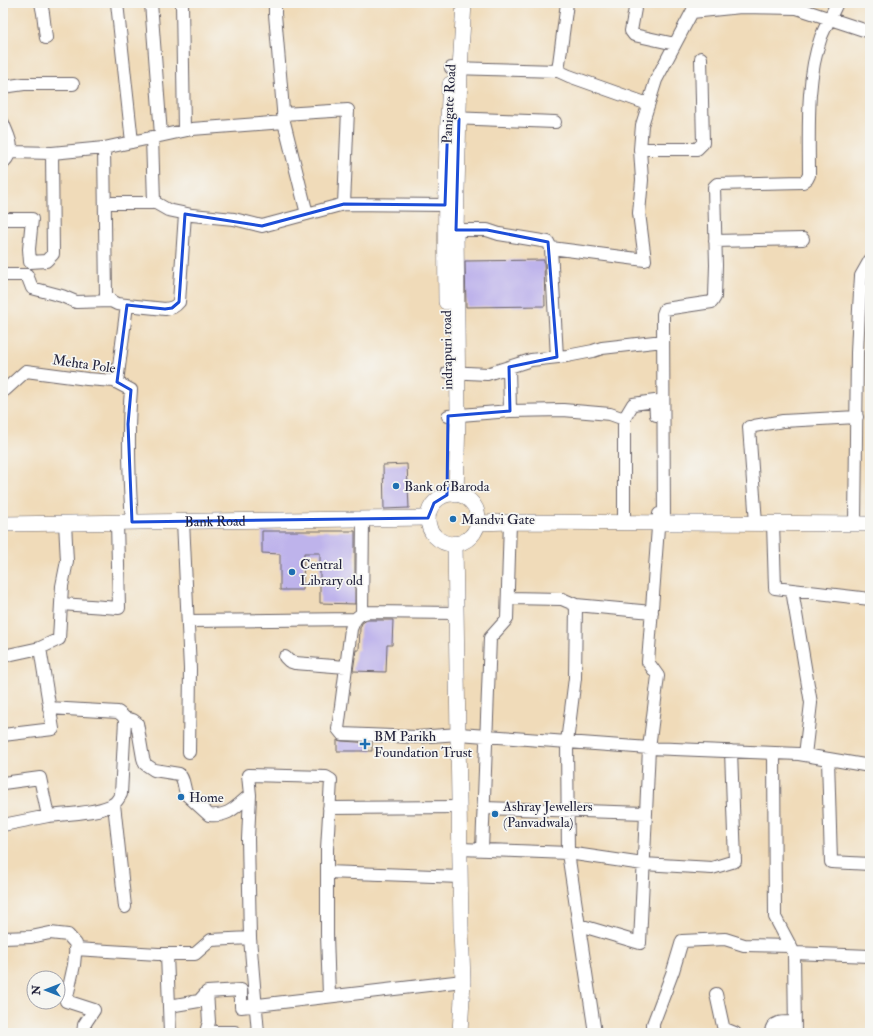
<svg xmlns="http://www.w3.org/2000/svg" width="873" height="1036" font-family="'IM FELL Double Pica',serif">
  <rect width="100%" height="100%" fill="#f6f6f2"/>
  <filter id="ink" filterUnits="userSpaceOnUse"><feTurbulence type="fractalNoise" baseFrequency=".025" numOctaves="2"/><feDisplacementMap in="SourceGraphic" scale="8" xChannelSelector="R" yChannelSelector="G"/><feConvolveMatrix kernelMatrix="1 2 1 2 8 2 1 2 1" color-interpolation-filters="sRGB"/></filter>
  <filter id="wash" filterUnits="userSpaceOnUse"><feTurbulence type="fractalNoise" baseFrequency=".012" numOctaves="4" result="noise"/><feDisplacementMap in="SourceGraphic" scale="16" xChannelSelector="R" yChannelSelector="G"/><feGaussianBlur stdDeviation="0.9" result="paint"/><feColorMatrix in="noise" values="0 0 0 0 0 0 0 0 0 0 0 0 0 0 0 0 0 1.4 0 .05"/><feComposite in="paint" operator="in"/></filter>
  <g filter="url(#wash)">
    <rect width="100%" height="100%" fill="#f0dbb9"/>
    <g id="blocks">
      <path fill="#beb3eb" d="M544,260L545,306L466,307L465,261Z
        M407,464L409,508L384,509L383,465Z
        M262,531H355V604L320,603V553H304L303,590H280V554L262,553Z
        M367,620H393L392,645H387L386,672L353,671L356,650H359L360,628L362,623Z
        M337,740L342,741L372,743V751H337Z"/>
    </g>
  </g>
  <g filter="url(#ink)">
    <use href="#blocks" fill-opacity="0" stroke="#6a6367" stroke-width="1"/>
    <g fill="none" stroke-linecap="round" stroke-linejoin="round">
      <defs>
        <path id="minor" d="M41,3L43,13L46,38
          M117,3L132,142
          M151,3L161,135
          M182,3L184,130
          M567,3L558,71L569,76L648,104
          M636,3L631,31L634,35L675,44
          M692,12L741,7L797,8L870,32
          M451,68L558,71
          M3,87L24,84H73
          M283,114L348,110L344,204
          M451,118L555,122
          M284,122L307,214
          M3,123C9,139 17,148 3,163
          M104,148L106,295L111,301L117,304L165,309C172,308 175,307 179,302L185,214
          M640,149H697L703,143L701,58
          M11,152L52,153L104,148L192,129L284,122L275,14V3
          M154,202L168,210L192,215L234,219L262,226L344,204L445,205
          M105,203H152L154,202L152,137
          M3,219H32L29,249L30,262L46,261L53,254L52,153
          M456,230H487L499,234L548,242L551,248
          M715,241L803,239
          M3,275H27L32,288L62,296L76,302L111,301
          M557,357L551,248L645,260L639,213L642,180L640,149L642,125L656,80L692,12L696,3
          M509,367L510,411
          M448,372L487,374L531,360L567,356L593,351L602,348L663,341
          M117,382L127,305
          M3,390H5L26,371L87,379L114,381L131,390C127,434 129,478 132,522
          M448,416L510,411L563,410L610,414L624,419V522
          M624,419L633,404L655,401L656,415
          M754,426L783,421L857,417
          M749,427L756,523
          M183,521L190,669L189,752
          M664,522L663,314L665,309L712,302L715,297L716,265L714,187L717,184L803,182L807,179L809,175C809,130 806,79 821,37C826,25 832,14 837,3
          M773,523L775,588L870,599
          M855,523L857,353L859,309L861,276L870,260
          M792,590L811,703L805,755
          M508,598L562,599L576,605L652,612
          M61,604L119,608L117,522
          M576,605L575,678L567,742L568,853L595,1033
          M457,613L368,612C357,615 355,618 351,629L338,729L342,734L417,737L459,734L649,748L799,754L870,766
          M362,614L363,519
          M188,621L355,619
          M3,656L40,648L59,639L62,586L67,561L65,523
          M285,657L289,661L295,663L346,667
          M124,718L133,720L137,723L143,758L145,764L154,770L179,774C185,779 183,788 187,795L209,815C229,817 235,807 250,795
          M3,735L53,729L40,648
          M774,753L775,917L794,953L795,1033
          M828,759L831,862L870,864
          M3,783L40,778L48,816L3,825
          M114,804L125,907
          M329,808L460,807
          M483,808L646,813
          M48,816C64,814 101,813 113,804C117,802 119,797 121,794L125,720L123,716L118,712L49,708
          M460,849L568,853L643,864L712,868L735,861L731,751
          M482,850L490,638L507,619L510,522
          M327,872L460,877
          M579,925L640,943L649,748L658,676L648,662L659,514
          M3,938L31,937L50,933L68,935L76,944L74,965L66,1001L94,1010L84,1025L83,1033
          M250,938L248,839L250,795L248,775L326,777L331,780L327,849V934L329,996
          M75,949L158,954H195L211,940L250,938L258,1033
          M794,953L870,956
          M167,954L170,1033
          M207,992L241,990V1007L463,981
          M716,994L723,1026L725,1029L735,1033
          M169,1006L199,1001L207,992L209,1022L206,1032H235V1033
          M653,1033V1024L673,971L682,941L725,939L744,945L790,946
          M771,1033C771,1020 786,1022 795,1022"/>
        <g id="major">
          <path d="M446,302C445,229 445,157 450,84"/>
          <circle cx="453" cy="519" r="25"/>
          <path d="M456,495L458,415L456,230L460,69L464,3"/>
          <path d="M477,523L510,522L870,524"/>
          <path id="s1" d="M3,524L428,518"/>
          <path d="M455,543L461,928L463,981L460,1033"/>
        </g>
      </defs>
      <use href="#minor" stroke="#6a6367" stroke-width="14"/>
      <use href="#major" stroke="#6a6367" stroke-width="16"/>
      <use href="#minor" stroke="#fff" stroke-width="12"/>
      <use href="#major" stroke="#fff" stroke-width="15"/>
    </g>
  </g>
  <path fill="none" stroke="#1d4ed8" stroke-width="3" stroke-linejoin="round" d="M448,118L459,119L456,230H487L548,242L557,357L509,367L510,411L448,416L447,495L434,503L428,518L132,522L128,424L131,390L117,382L127,305L165,309L172,308L179,302L185,214L262,226L344,204L445,205Z"/>
  <g fill="#1f6fb2" stroke="#f6f6f2" stroke-width="1.5">
    <circle cx="396" cy="486" r="4"/>
    <circle cx="453" cy="519" r="4"/>
    <circle cx="292" cy="572" r="4"/>
    <path d="M363 738h4v4h4v4h-4v4h-4v-4h-4v-4h4z"/>
    <circle cx="181" cy="797" r="4"/>
    <circle cx="495" cy="814" r="4"/>
  </g>
  <g text-anchor="middle" dominant-baseline="central" stroke-width="3.5" stroke-linejoin="round" paint-order="stroke">
    <g font-size="14" fill="#22223b" stroke="#f6f6f2">
      <text transform="translate(449 104) rotate(-87)">Panigate Road</text>
      <text transform="translate(447 350) rotate(-91)">indrapuri road</text>
      <text transform="translate(84 364) rotate(8)">Mehta Pole</text>
      <text stroke="none"><textPath href="#s1" startOffset="212">Bank Road</textPath></text>
    </g>
    <g font-size="14" fill="#22223b" stroke="#f6f6f2" text-anchor="start">
      <text x="404" y="486">Bank of Baroda</text>
      <text x="461" y="519">Mandvi Gate</text>
      <text x="300" y="564">Central<tspan x="300" dy="16">Library old</tspan></text>
      <text x="374" y="736">BM Parikh<tspan x="374" dy="16">Foundation Trust</tspan></text>
      <text x="189" y="797">Home</text>
      <text x="503" y="806">Ashray Jewellers<tspan x="503" dy="16">(Panvadwala)</tspan></text>
    </g>
  </g>
  <rect width="873" height="1036" fill="none" stroke="#f6f6f2" stroke-width="16"/>
  <g transform="translate(46 990) rotate(270)"><circle r="19" fill="#f6f6f2" stroke="#a1a1a9"/>
  <path d="M0-3L7 15L0 10L-7 15Z" fill="#1f6fb2"/>
  <text y="-6" font-size="11" font-weight="bold" text-anchor="middle" fill="#22223b">N</text>
  </g>
</svg>
